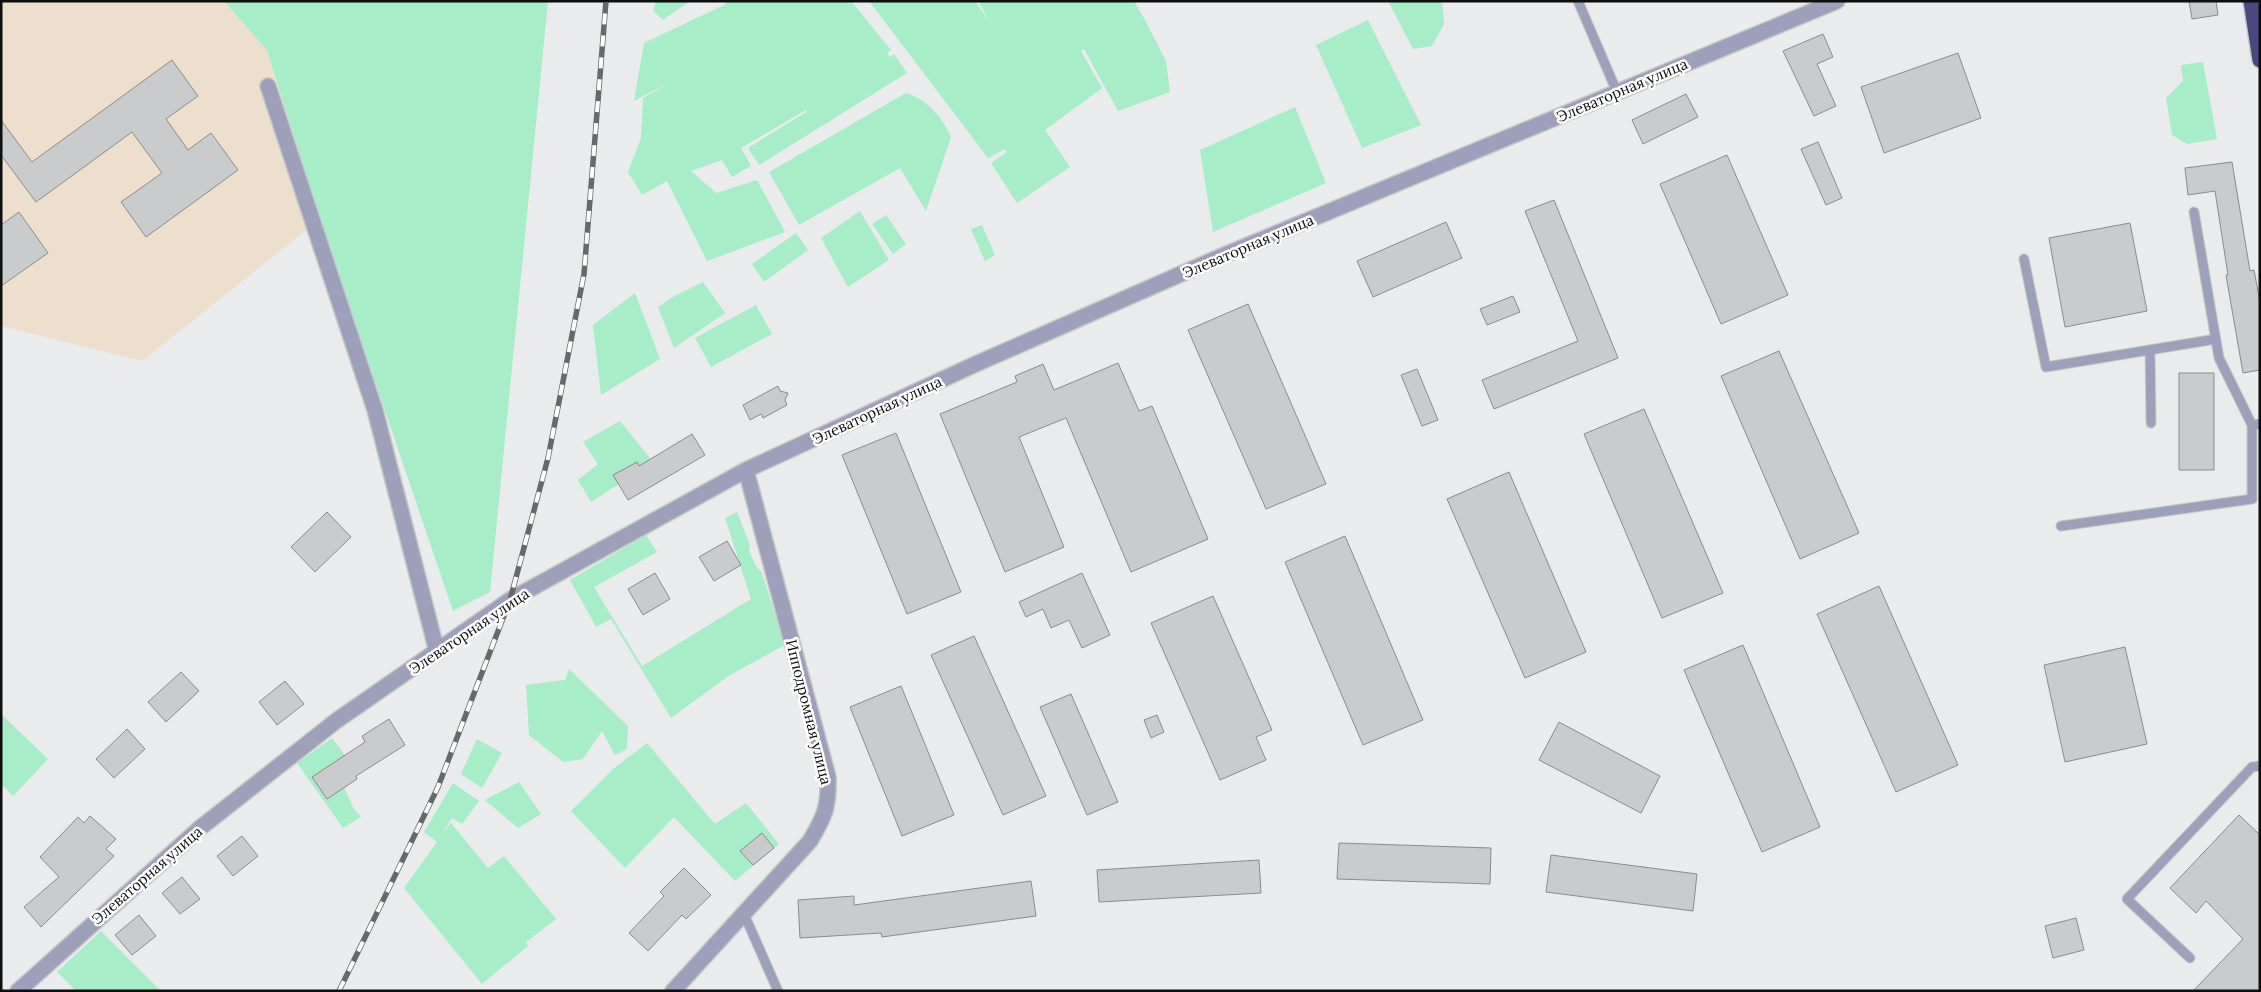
<svg xmlns="http://www.w3.org/2000/svg" width="2261" height="992" font-family="Lora,serif">
  <rect width="100%" height="100%" fill="#eaebec"/>
  <path fill="#eddfcc" d="M1,1H224L267,50L320,219L142,361L1,326Z"/>
  <path fill="#a6edc8" d="M224,1H548L490,592L453,611L320,219L267,50Z
    M656,1H690L663,20L653,11Z
    M725,1H851L891,50L887,53L890,57L894,54L907,73L759,165L748,148L806,112L809,117L806,110L741,148L751,166L732,177L722,160L691,171L716,193L757,180L785,232L707,261L667,181L642,195L628,172L641,138L643,98L673,81L634,101L644,43L726,4Z
    M869,1H975L989,21L978,1H1134L1145,20L1166,61L1170,92L1118,111L1084,49L1081,51L1102,88L1045,130L1070,167L1017,203L991,163L1007,152L1005,149L988,158Z
    M1388,1H1442L1444,24L1432,46L1413,49Z
    M1368,20L1421,125L1362,148L1316,45Z
    M2203,62L2217,139L2187,144L2172,135L2166,98L2183,81L2181,65Z
    M906,93C928,100 942,117 951,137L926,211L900,168L799,225L769,172Z
    M1295,107L1326,183L1213,232L1200,150Z
    M860,211L889,260L848,287L821,238Z
    M886,215L906,244L893,254L872,224Z
    M982,225L995,255L985,261L971,229Z
    M796,233L808,250L764,282L752,264Z
    M703,282L725,313L674,348L658,307L673,297Z
    M635,293L660,359L601,395L593,325Z
    M756,305L772,334L711,367L695,338Z
    M620,421L653,462L591,502L578,480L598,464L583,442Z
    M737,512L750,545L749,551L756,566L762,573L785,645L730,675L671,718L611,619L596,627L570,580L646,535L657,552L594,587L642,666L751,599L725,518Z
    M569,669L628,726L627,749L615,755L602,731L583,759L563,762L529,735L526,685L565,680Z
    M1,714L48,759L13,796L1,784Z
    M332,738L359,774L342,783L354,809L361,817L343,828L297,763Z
    M477,739L502,753L482,788L461,774Z
    M647,743L715,824L746,803L779,844L735,881L674,817L625,868L571,811L613,769Z
    M519,782L541,814L518,828L485,800Z
    M453,783L479,801L462,824L452,818L442,834L451,823L488,868L504,856L556,919L526,942L528,946L482,984L404,888L437,842L424,832Z
    M101,931L161,991H76L57,972Z"/>
  <path fill="#c9cbcc" stroke="#8a8b8b" d="M2189,1H2216L2218,15L2192,19Z
    M1823,34L1833,57L1817,64L1836,106L1814,116L1783,51Z
    M1958,53L1981,118L1884,153L1861,87Z
    M172,60L198,96L166,119L188,150L211,133L238,170L146,237L121,202L162,173L132,132L36,202L1,155V120L32,162Z
    M1686,94L1698,117L1643,144L1632,120Z
    M1818,142L1842,198L1826,205L1801,149Z
    M1727,155L1788,295L1721,324L1660,184Z
    M2232,162L2250,271L2254,270L2260,302V370L2243,373L2226,275H2228L2215,191L2188,195L2185,168Z
    M1554,200L1618,358L1494,409L1482,380L1578,341L1525,211Z
    M19,212L48,253L1,286V225Z
    M1446,222L1462,258L1373,297L1357,261Z
    M2130,223L2147,311L2065,327L2049,238Z
    M1513,296L1520,312L1487,325L1480,309Z
    M1248,304L1326,484L1266,509L1188,330Z
    M1779,351L1859,533L1800,559L1721,376Z
    M1118,363L1139,411L1152,406L1208,539L1131,572L1066,418L1019,437L1064,547L1005,572L940,414L1017,382L1015,376L1043,364L1054,390Z
    M1417,369L1438,420L1422,426L1401,375Z
    M2179,373H2214V470H2179Z
    M778,386L780,391L788,393L785,400L787,405L763,418L761,414L750,420L743,405Z
    M1644,409L1723,593L1662,618L1584,434Z
    M896,433L961,592L907,614L842,455Z
    M692,434L705,455L628,500L613,475L637,462L639,466Z
    M1509,472L1586,652L1525,678L1447,499Z
    M327,512L351,537L315,572L291,547Z
    M1345,536L1423,720L1363,745L1285,562Z
    M727,541L741,565L714,581L699,557Z
    M655,573L670,599L643,615L628,589Z
    M1082,573L1110,635L1082,648L1069,620L1051,628L1043,609L1026,617L1019,602Z
    M1879,586L1958,765L1896,792L1817,614Z
    M1213,596L1272,730L1256,737L1266,760L1220,780L1151,623Z
    M974,636L1046,796L1003,815L931,655Z
    M1743,645L1820,827L1762,852L1684,670Z
    M2125,647L2147,744L2065,762L2044,665Z
    M181,672L199,691L166,722L148,702Z
    M285,681L304,704L277,725L259,702Z
    M901,686L954,815L902,836L850,707Z
    M1071,694L1118,802L1087,815L1040,707Z
    M1157,715L1164,732L1151,738L1144,720Z
    M389,719L405,745L356,776L357,779L327,799L312,777L365,742L362,736Z
    M1559,722L1660,776L1641,813L1539,760Z
    M127,729L145,749L114,778L96,759Z
    M2239,815L2260,835V991H2193L2243,939L2206,901L2196,913L2170,888Z
    M90,816L116,839L106,849L114,856L41,927L24,907L59,877L40,857L78,817L84,823Z
    M762,833L774,848L753,865L740,851Z
    M242,836L258,856L233,876L217,856Z
    M1339,843L1491,848L1490,884L1337,879Z
    M1551,855L1697,874L1693,911L1546,892Z
    M1259,860L1261,893L1099,902L1097,870Z
    M684,868L711,895L686,919L682,915L648,951L629,933L664,896L660,892Z
    M182,877L200,899L180,914L162,893Z
    M1031,881L1036,916L882,937L881,933L800,938L798,900L854,896V905Z
    M139,915L156,936L132,955L115,935Z
    M2076,918L2084,950L2053,958L2045,926Z"/>
  <g fill="none" stroke-linecap="round" stroke-linejoin="round">
    <defs>
      <path id="lane" d="M1578,1L1617,92
        M2194,212L2219,358L2252,425L2260,424
        M2024,259L2046,367L2216,339
        M2150,350L2151,423
        M2061,526L2252,499V425
        M744,914L778,991
        M2190,958L2127,899L2252,767L2260,766"/>
      <path id="street" d="M268,86L375,410L437,652
        M18,991L200,828L336,721L510,600L746,470L978,363L1222,256L1837,1
        M673,991L810,841C825,816 829,806 828,777L746,470"/>
      <path id="highway" d="M2251,1L2260,60"/>
    </defs>
    <use href="#lane" stroke="#c7c8c8" stroke-width="11"/>
    <use href="#street" stroke="#c7c8c8" stroke-width="18"/>
    <use href="#highway" stroke="#c7c8c8" stroke-width="18"/>
    <use href="#lane" stroke="#9e9fba" stroke-width="9"/>
    <use href="#street" stroke="#9e9fba" stroke-width="15"/>
    <use href="#highway" stroke="#4a487f" stroke-width="15"/>
    <defs>
      <path id="rail" d="M339,991L438,787L510,600L548,458L584,274L606,1"/>
    </defs>
    <use href="#rail" stroke="#686869" stroke-width="5.5"/>
    <use href="#rail" stroke="#fff" stroke-width="4" stroke-dasharray="11" stroke-linecap="butt"/>
  </g>
  <g text-anchor="middle" dominant-baseline="central" stroke-width="5" stroke-linejoin="round" paint-order="stroke">
    <g font-size="15" fill="#0e0e0e" stroke="#fff">
      <text transform="translate(1622 90) rotate(-23)">Элеваторная улица</text>
      <text transform="translate(1248 246) rotate(-23)">Элеваторная улица</text>
      <text transform="translate(877 410) rotate(-25)">Элеваторная улица</text>
      <text transform="translate(469 631) rotate(-34)">Элеваторная улица</text>
      <text transform="translate(809 712) rotate(76)">Ипподромная улица</text>
      <text transform="translate(147 875) rotate(-41)">Элеваторная улица</text>
    </g>
  </g>
  <rect width="2261" height="992" fill="none" stroke="#0e0e0e" stroke-width="5"/>
</svg>
